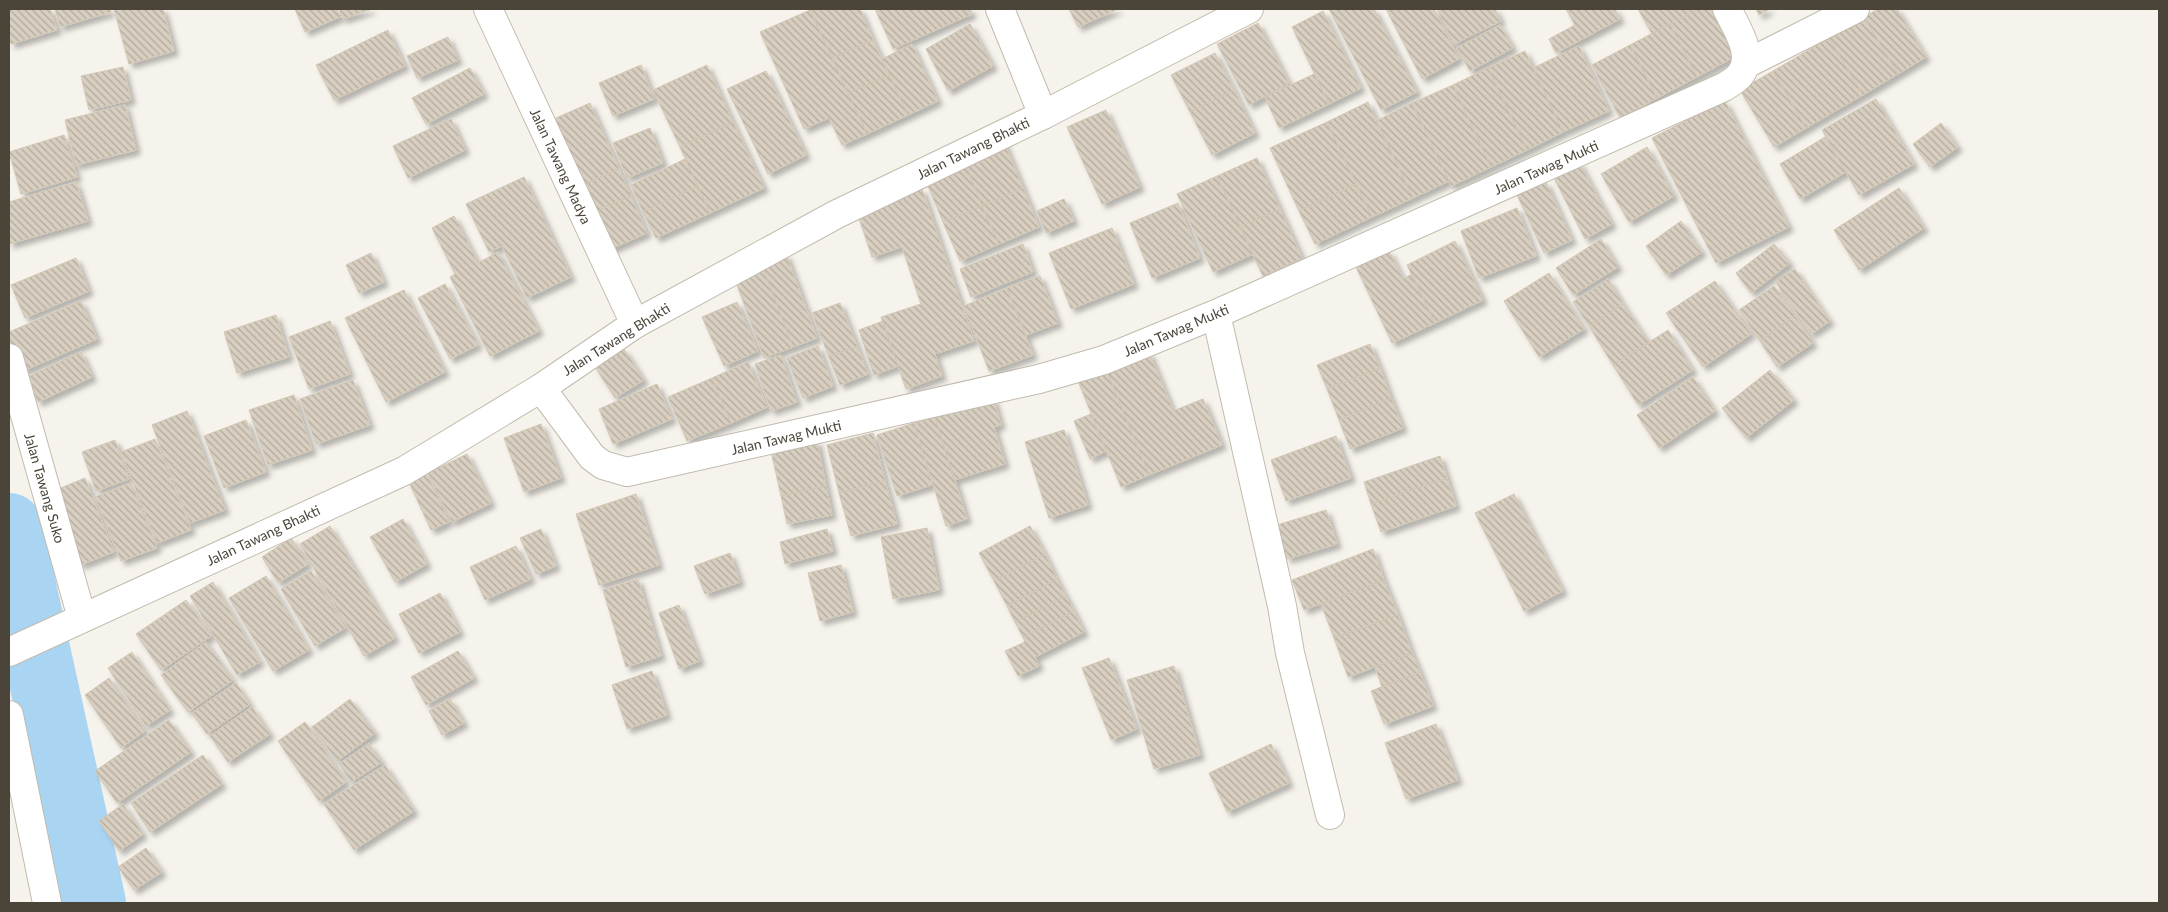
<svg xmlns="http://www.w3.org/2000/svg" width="2168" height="912" font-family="Lato,sans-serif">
  <defs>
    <pattern id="building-back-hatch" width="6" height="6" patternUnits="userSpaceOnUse" patternTransform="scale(1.25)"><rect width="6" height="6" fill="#d8cfc1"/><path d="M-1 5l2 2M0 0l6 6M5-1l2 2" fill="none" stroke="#b1aa9e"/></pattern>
    <filter id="shadow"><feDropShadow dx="4.5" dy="4.5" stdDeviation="2.5" flood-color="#0004"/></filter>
  </defs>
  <rect width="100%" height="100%" fill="#f6f3ec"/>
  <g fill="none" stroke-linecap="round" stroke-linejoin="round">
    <path stroke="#a9d4f2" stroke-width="68" d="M9,527L92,903"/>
  </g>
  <path fill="url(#building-back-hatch)" stroke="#d3c7b4" filter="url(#shadow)" d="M9,9H50L57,30L11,44L9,37Z
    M55,9H110L111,12L60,27Z
    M114,9H163L174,51L129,64Z
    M295,9H337L340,17L305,32Z
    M339,9H372L343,19Z
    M860,9L873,40L832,58L810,10Z
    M875,9H970L972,14L893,49Z
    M1069,9H1118L1078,27Z
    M1329,9H1374L1417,92L1381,110Z
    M1386,9H1434L1459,59L1422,79Z
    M1437,9H1495L1501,21L1454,44Z
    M1566,9H1615L1620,19L1556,53L1549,39L1575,25Z
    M1638,9H1698L1652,34Z
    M1698,9H1712L1736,56L1697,77L1670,24Z
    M1756,9H1770L1759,15Z
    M1878,9H1897L1926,57L1898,74L1864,17Z
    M810,10L867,134L842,145L829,118L804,129L760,32Z
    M1323,11L1361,88L1329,104L1292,27Z
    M1864,17L1898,74L1863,95L1829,38Z
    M1258,23L1289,83L1249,105L1217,44Z
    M970,24L993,66L948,91L926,49Z
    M1670,24L1697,77L1657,98L1630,45Z
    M1500,25L1513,48L1470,71L1457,48Z
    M388,30L405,66L334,100L316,65Z
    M448,37L458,60L417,78L407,56Z
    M1829,38L1863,95L1806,128L1773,71Z
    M873,40L889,75L848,93L832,58Z
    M912,44L938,101L908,115L882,59Z
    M1630,45L1657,98L1620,118L1592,65Z
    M1579,46L1609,111L1563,132L1533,68Z
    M1525,51L1563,132L1527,150L1488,68Z
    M1215,53L1234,90L1190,112L1171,75Z
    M641,65L654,99L613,116L599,83Z
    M707,65L733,122L680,147L653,90Z
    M123,67L131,100L89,110L81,76Z
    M470,68L484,94L426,124L412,98Z
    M1488,68L1527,150L1491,167L1453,85Z
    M766,71L806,155L768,174L727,89Z
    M1773,71L1806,128L1774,147L1740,90Z
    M1314,74L1329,104L1279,128L1265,97Z
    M889,75L908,115L867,134L848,93Z
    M1453,85L1491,167L1451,186L1412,103Z
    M1234,90L1255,133L1212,155L1190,112Z
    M1876,99L1914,164L1859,195L1822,130Z
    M1725,101L1789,227L1716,263L1652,138Z
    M1368,102L1413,198L1372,217L1327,122Z
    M590,103L619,169L576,188L547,122Z
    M1412,103L1449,181L1413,198L1376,121Z
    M125,105L136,150L76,165L65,120Z
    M1106,110L1140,187L1102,204L1067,127Z
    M451,119L465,150L408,178L393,146Z
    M733,122L764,188L710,213L680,147Z
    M1327,122L1356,184L1299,211L1270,148Z
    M1941,123L1958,147L1930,167L1913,144Z
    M650,128L663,163L627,178L613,143Z
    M64,135L77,177L21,194L9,152Z
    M1825,137L1846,172L1800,199L1780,164Z
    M1003,140L1023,188L982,206L963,157Z
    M1647,147L1674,196L1629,222L1601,174Z
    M963,157L982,206L943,222L923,174Z
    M1257,158L1280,209L1240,227L1217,176Z
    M685,159L698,186L643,212L631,185Z
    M1579,162L1612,224L1585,239L1553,176Z
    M619,169L631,196L588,215L576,188Z
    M1217,176L1253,254L1213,272L1177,194Z
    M524,177L571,277L527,298L502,246L489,252L466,204Z
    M76,182L88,221L9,244V202Z
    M1546,182L1572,240L1544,253L1517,195Z
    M1356,184L1372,217L1315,244L1299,211Z
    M698,186L710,213L656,238L643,212Z
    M1023,188L1039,227L999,244L982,206Z
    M1899,188L1924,228L1859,270L1834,230Z
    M922,189L974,341L935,354L942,376L906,389L881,317L921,304L902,247L872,257L857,212Z
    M631,196L647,233L604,252L588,215Z
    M1064,199L1074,221L1046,233L1037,211Z
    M1178,203L1200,258L1152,278L1130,223Z
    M982,206L999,244L960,261L943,222Z
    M1517,208L1536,256L1479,278L1461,231Z
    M1280,209L1302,258L1263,276L1240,227Z
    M454,216L478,263L498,252L539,331L490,356L450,277L455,274L432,228Z
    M1681,221L1702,252L1666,275L1646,246Z
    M1112,228L1134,284L1071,309L1049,253Z
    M1601,239L1618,267L1573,295L1556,268Z
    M1455,241L1483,300L1435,323L1407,265Z
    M1023,244L1033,272L971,297L960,269Z
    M1774,244L1790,263L1751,293L1736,273Z
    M1389,251L1403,279L1412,274L1435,323L1392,343L1356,267Z
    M371,253L384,282L359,293L346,265Z
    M786,254L817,338L793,347L761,263Z
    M76,258L89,291L25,318L11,285Z
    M761,263L793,347L764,358L733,274Z
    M1795,269L1830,321L1811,334L1775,281Z
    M1549,273L1584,329L1539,357L1504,301Z
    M1040,276L1058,323L1026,335L1007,288Z
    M1608,279L1623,304L1589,326L1573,302Z
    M1715,281L1751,334L1703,367L1666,313Z
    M445,284L478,345L450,359L418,298Z
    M1774,286L1795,316L1760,341L1739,310Z
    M1007,288L1033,355L989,371L964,306Z
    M404,290L445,372L386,402L345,318Z
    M81,301L97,339L23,371L9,338V332Z
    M737,302L758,351L724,366L702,317Z
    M840,303L857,346L829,357L812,313Z
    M1623,304L1649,343L1613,365L1589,326Z
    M276,315L289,357L237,373L224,332Z
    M1795,316L1813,343L1777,367L1760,341Z
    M330,321L350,374L309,389L289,337Z
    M883,321L898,366L874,375L859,330Z
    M1668,330L1693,370L1638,405L1613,365Z
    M1370,344L1380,368L1327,389L1317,365Z
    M818,346L833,386L803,398L787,358Z
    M857,346L868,374L840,385L829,357Z
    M624,349L644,380L615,398L595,367Z
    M81,352L92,377L38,402L27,377Z
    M1149,352L1173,411L1203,399L1222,445L1149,475L1106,369Z
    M781,355L797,402L771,411L755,364Z
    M748,362L767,407L731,423L712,378Z
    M1380,368L1391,398L1339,420L1327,389Z
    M1106,369L1149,475L1121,487L1078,381Z
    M1770,370L1794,400L1746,438L1722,408Z
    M1693,377L1715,411L1659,448L1637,415Z
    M712,378L731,423L687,441L668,397Z
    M353,380L370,425L316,444L300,399Z
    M657,384L672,419L613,444L599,409Z
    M294,395L312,450L268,465L249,410Z
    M993,398L1001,425L994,427L1005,464L954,480L935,417Z
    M1391,398L1403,428L1350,449L1339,420Z
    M187,411L225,510L190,523L152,425Z
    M1091,414L1106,451L1090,459L1074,421Z
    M935,417L967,519L946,526L914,423Z
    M246,420L266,472L224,488L204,436Z
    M914,423L932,485L897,496L877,435Z
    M541,424L561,478L524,492L504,438Z
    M1064,430L1088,505L1049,518L1025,442Z
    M873,433L885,481L839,493L827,445Z
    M1336,436L1351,478L1286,501L1271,460Z
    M155,439L191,530L157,543L121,452Z
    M115,440L129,479L96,491L82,452Z
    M817,441L826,486L781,496L771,451Z
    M467,454L491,503L452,522L428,473Z
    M1440,456L1447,478L1371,504L1364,482Z
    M426,472L449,522L431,530L408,480Z
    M85,478L114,552L80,565L51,492Z
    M1447,478L1456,506L1381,532L1371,504Z
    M885,481L897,524L851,536L839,493Z
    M131,483L157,548L121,561L95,497Z
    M826,486L832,515L787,524L781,496Z
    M636,494L659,565L599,585L576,514Z
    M1514,494L1563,591L1524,611L1475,513Z
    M1326,510L1337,544L1287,559L1277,525Z
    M403,519L427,564L395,582L370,537Z
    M330,526L395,638L364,656L300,544Z
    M1030,526L1045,554L994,581L979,553Z
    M927,528L939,590L893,599L881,537Z
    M541,529L556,566L536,574L520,538Z
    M827,529L833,551L785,564L780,542Z
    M291,538L308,564L278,583L262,557Z
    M516,546L531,579L485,600L470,567Z
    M1373,549L1384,580L1304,610L1292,580Z
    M730,553L740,582L705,594L694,566Z
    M1045,554L1057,579L1007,606L994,581Z
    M841,565L853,612L820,621L808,573Z
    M311,571L345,628L315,646L281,589Z
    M266,576L309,650L273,671L229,598Z
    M638,579L661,656L626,667L603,590Z
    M1057,579L1066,596L1015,622L1007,606Z
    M1384,580L1398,615L1334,638L1321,604Z
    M213,582L260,662L237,675L190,596Z
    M440,593L460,632L419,653L399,614Z
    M1066,596L1074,611L1023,637L1015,622Z
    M186,600L211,636L161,670L136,634Z
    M679,605L700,661L679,669L659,613Z
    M1074,611L1084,632L1035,657L1039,666L1018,676L1005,651L1025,642L1023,637Z
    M1398,615L1412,653L1348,677L1334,638Z
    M206,642L233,680L188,712L161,675Z
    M458,651L474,678L426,705L411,677Z
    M132,652L170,710L146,726L108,668Z
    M1412,653L1420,672L1382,687L1375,667Z
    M1109,658L1137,729L1111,740L1082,668Z
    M1174,666L1200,755L1154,769L1127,680Z
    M652,671L667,715L627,729L612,685Z
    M1420,672L1433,706L1384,724L1371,691Z
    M109,678L145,731L121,748L85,695Z
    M236,683L250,704L207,734L192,713Z
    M350,699L375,733L337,761L312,727Z
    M450,699L464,723L442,735L429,711Z
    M252,707L270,734L228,762L210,736Z
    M169,720L191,752L117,803L95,771Z
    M305,722L346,782L319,801L278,741Z
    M1436,724L1458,780L1406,799L1385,743Z
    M369,744L382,762L351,782L339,764Z
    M1271,744L1289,783L1227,812L1209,773Z
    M203,755L222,784L150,832L131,803Z
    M385,765L414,811L354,850L324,804Z
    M123,804L143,834L119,851L99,821Z
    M146,848L162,872L134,890L118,867Z"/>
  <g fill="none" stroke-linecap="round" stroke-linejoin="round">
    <defs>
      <path id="minor" d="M488,9L635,324
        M1000,9L1043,115
        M1746,64L1855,9
        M1216,314L1282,606L1290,653L1330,815
        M9,358L82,618
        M541,388L592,457L603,465L627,472L1039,379L1104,360L1216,314L1724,87C1729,84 1736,80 1740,75C1756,56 1736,27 1727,9
        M9,715L47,903"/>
      <path id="tertiary" d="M9,652L404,471L541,388L635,324L837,214L1043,115L1249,9"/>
    </defs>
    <use href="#minor" stroke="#c2bbae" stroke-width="30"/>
    <use href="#tertiary" stroke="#c2bbae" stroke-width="30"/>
    <use href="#minor" stroke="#fff" stroke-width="28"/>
    <use href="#tertiary" stroke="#fff" stroke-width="28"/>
  </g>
  <g text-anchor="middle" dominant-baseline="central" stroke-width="5" stroke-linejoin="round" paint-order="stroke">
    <g font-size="14" fill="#4b4439" stroke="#fff">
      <text transform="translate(973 148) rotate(-26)">Jalan Tawang Bhakti</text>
      <text transform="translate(561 166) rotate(65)">Jalan Tawang Madya</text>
      <text transform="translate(1546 167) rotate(-24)">Jalan Tawag Mukti</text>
      <text transform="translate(1176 330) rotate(-23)">Jalan Tawag Mukti</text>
      <text transform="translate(616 339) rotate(-32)">Jalan Tawang Bhakti</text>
      <text transform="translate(786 437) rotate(-13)">Jalan Tawag Mukti</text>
      <text transform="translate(45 488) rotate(74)">Jalan Tawang Suko</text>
      <text transform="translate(263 535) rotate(-25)">Jalan Tawang Bhakti</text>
    </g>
  </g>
  <rect width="2168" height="912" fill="none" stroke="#4b4439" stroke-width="20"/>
</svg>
